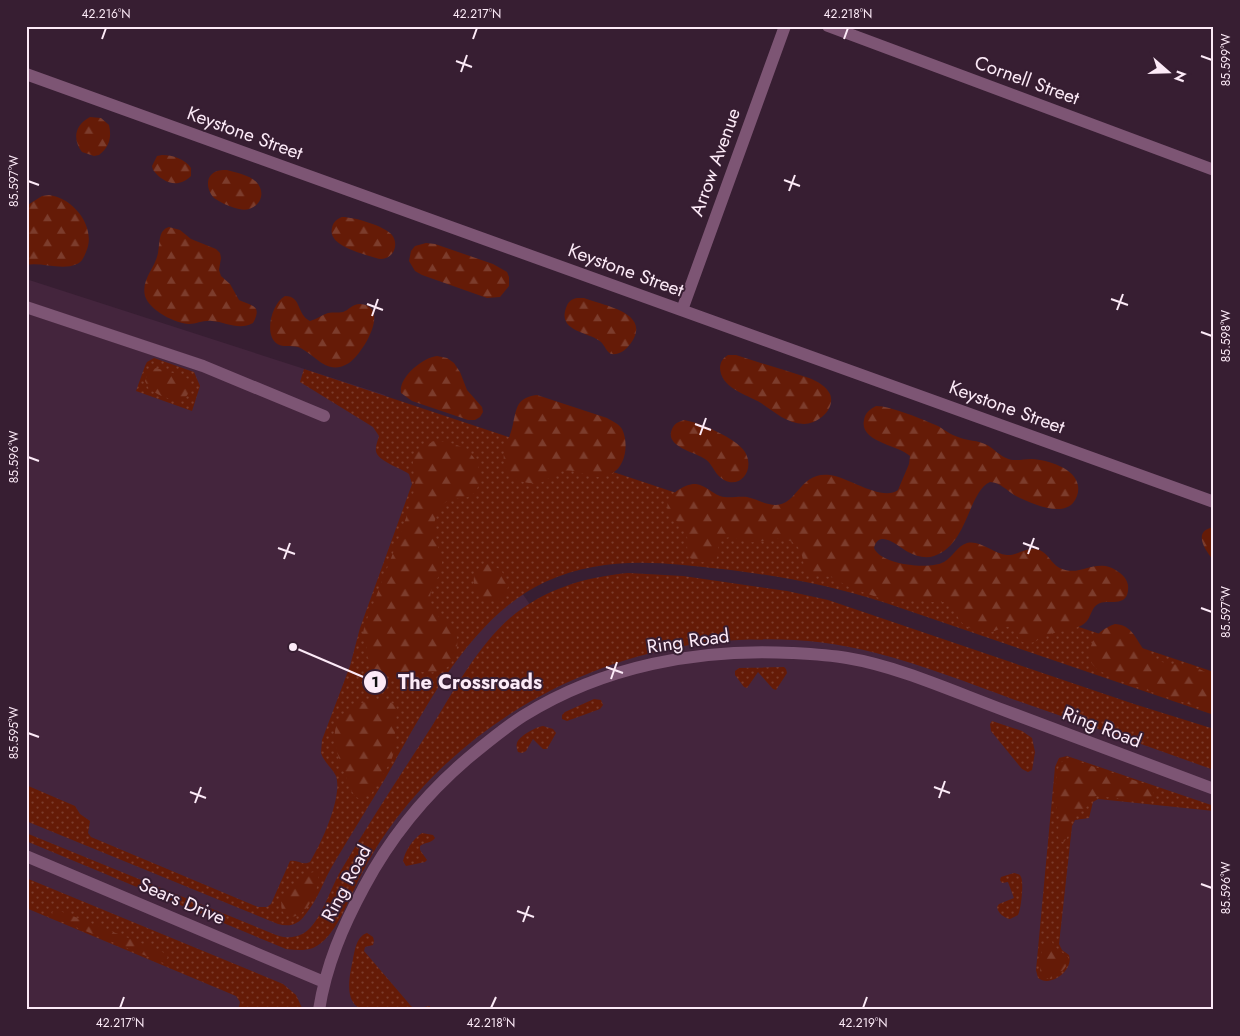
<svg xmlns="http://www.w3.org/2000/svg" width="1240" height="1036" font-family="Jost,sans-serif">
  <defs>
    <pattern id="grass-dots" width="8" height="8" patternUnits="userSpaceOnUse" patternTransform="scale(1.25)"><rect width="8" height="8" fill="#651b07"/><path d="M2 2h.1M6 6h.1" fill="none" stroke="#7c3c2c" stroke-width="1.8" stroke-linecap="round"/></pattern>
    <pattern id="forest-firs" width="22" height="20" patternUnits="userSpaceOnUse" patternTransform="scale(1.25)"><rect width="22" height="20" fill="#651b07"/><path d="M5 1l3.5 6h-7zM16 11l3.5 6h-7z" fill="#7c3c2c"/></pattern>
  </defs>
  <rect width="100%" height="100%" fill="#371e32"/>
  <path fill="#44253d" d="M26,279L385,395L567,658L685,622L857,636L1214,762V1010H26Z"/>
  <path fill="url(#grass-dots)" d="M154,358L194,372L200,386L192,411L136,391L145,366L147,362Z
    M304,369L1214,672V715L886,603C829,585 781,576 722,569C660,562 604,555 545,582C470,617 425,709 386,777C369,806 351,834 334,863C324,879 318,900 305,915C298,925 289,927 278,924L26,821V785L75,806L80,814L90,821L88,833L91,837L258,907H267L271,904L290,861C298,859 302,866 310,862C321,844 343,797 336,776C332,768 324,762 321,753L322,740L350,666L360,628L412,484L409,474C401,468 377,461 376,451C375,447 378,440 379,436L373,427L300,382Z
    M628,573L683,576L787,591L828,600L1134,704L1214,729V770C1147,746 1081,723 1015,700C969,683 923,665 876,653C821,638 762,636 704,643C579,659 461,727 388,830C377,845 368,861 360,877C349,898 336,938 313,948C304,951 295,950 286,949L26,841V833L276,935C287,939 299,938 308,930C322,918 332,884 343,867C371,819 402,773 432,726C455,689 477,647 510,618C544,589 585,577 628,573Z
    M784,667L786,669L787,673L776,690L773,689L758,672L747,688L744,687L735,675V671L739,668Z
    M594,699L601,700L603,705L600,709L567,721L562,719V715L565,712Z
    M992,721L1022,731L1032,738L1035,752L1032,770L1028,772L1022,769L991,731L990,724Z
    M543,726L553,729L556,733L547,749H543L533,739L526,751L522,753L518,752C517,749 516,746 517,743C519,736 536,727 543,726Z
    M1067,756L1214,806V811L1098,799L1093,802L1089,818L1075,820L1072,826L1059,944L1062,950L1069,955C1074,970 1051,988 1038,978L1036,970L1055,767L1059,758Z
    M422,833L433,835L435,838C432,843 425,842 420,846V850L427,860L425,862L406,866L403,861C405,851 413,839 422,833Z
    M1014,873C1017,874 1020,874 1021,877C1024,883 1021,910 1018,915L1010,919C1004,918 998,913 997,907L999,904L1014,898L1008,882L1002,883L1000,880L1001,877Z
    M26,878L283,984L296,995L303,1010H238L240,1002L236,996L26,908Z
    M367,933L373,937L374,941L373,945L365,947L364,951L411,1006L415,1009L429,1006L435,1010C419,1010 404,1010 388,1010C381,1010 372,1011 365,1010C342,1005 350,974 353,959C355,949 357,936 367,933Z"/>
  <path fill="url(#forest-firs)" d="M90,117L101,118L109,125C112,138 109,147 99,155L94,156L82,152C72,139 75,125 90,117Z
    M162,155C173,155 185,159 191,168V176C178,189 163,183 153,170L152,166L157,156Z
    M227,170C237,173 251,175 258,184C268,198 254,213 239,209C231,207 221,203 214,198C208,192 205,180 212,174C216,170 222,170 227,170Z
    M49,195C74,198 97,228 86,252C84,257 82,262 77,264C62,271 42,262 26,265V206L42,196Z
    M342,217C354,217 385,226 392,235C401,247 390,263 376,258C364,254 327,246 332,228C333,222 337,219 342,217Z
    M169,227L180,230L191,239L216,249L220,253L221,258L219,270L221,276L230,284L239,300C251,306 263,305 253,323C239,331 226,322 212,321C203,320 197,324 189,324C176,324 149,310 145,296C141,279 155,269 158,253C160,243 158,230 169,227Z
    M426,243L435,244L493,264L507,272L509,277V286L500,297L487,298L422,275L415,271L409,261L411,251L415,246Z
    M285,296C302,296 296,314 310,321C317,319 322,315 328,313C333,312 338,313 343,312C349,310 352,304 360,304C392,306 362,355 349,363C326,377 316,354 298,347C291,345 282,348 276,343C264,333 272,303 285,296Z
    M577,298H584C605,306 652,313 631,343C626,350 620,355 611,354C606,351 605,346 601,342C591,332 557,332 566,308C568,302 571,299 577,298Z
    M728,355H736C760,363 785,370 809,378C817,381 826,386 830,394C836,409 818,424 804,424C786,423 775,412 761,403C746,394 720,388 720,367C721,361 723,358 728,355Z
    M437,356L447,358L454,363L460,372L467,390L482,407L483,412L480,417L475,420H468L412,401L401,393C398,378 423,357 437,356Z
    M156,368L183,376L190,380L191,387C189,391 188,396 184,398C176,404 156,394 149,389L145,381C147,375 149,370 156,368Z
    M537,395L607,418C612,421 619,424 622,429C629,443 626,467 611,474C593,483 579,468 563,471C553,473 548,481 539,483C531,484 523,483 517,479C492,463 509,445 513,424C517,406 517,398 537,395Z
    M876,406C891,406 924,420 938,426C945,430 951,435 958,437C967,441 978,440 987,445C994,449 999,455 1006,458C1014,462 1023,459 1032,459C1047,460 1076,468 1078,486C1079,492 1077,498 1073,503C1061,517 1030,503 1016,496C1007,491 1000,482 990,482C968,492 968,545 934,556C925,559 916,556 908,552C899,547 879,528 874,548C881,565 929,570 944,562C953,557 957,546 967,543C981,540 993,554 1007,555C1019,556 1030,543 1043,552C1050,557 1053,566 1062,569C1083,577 1097,555 1120,573C1124,576 1127,580 1128,585C1130,610 1107,598 1098,604C1091,608 1091,617 1086,622C1076,632 1056,630 1043,637C1038,640 1033,644 1026,643C1018,642 1016,632 1011,627C1001,625 996,633 987,632C978,632 963,627 959,619C955,612 954,607 948,602H932L914,599L890,602L849,587L831,577L809,574C801,567 805,554 797,546C782,531 765,544 748,542C739,541 730,533 722,540C715,546 721,554 715,561L698,562L690,558C684,549 690,539 685,529C680,522 670,518 668,509C664,496 685,483 696,484C705,485 712,493 720,496C729,499 737,496 747,497C757,499 765,505 776,505C798,504 800,471 830,475C848,477 882,502 898,490L909,464L910,456C899,445 859,442 864,420C865,413 870,409 876,406Z
    M684,420C701,423 736,438 745,452C757,472 735,495 717,474C713,469 711,463 705,459C696,452 664,447 672,429C675,423 678,422 684,420Z
    M434,441C454,442 473,447 479,469C482,480 478,496 464,498C458,499 451,498 446,502C439,506 435,518 434,525C432,540 443,551 442,565C441,581 427,585 431,604C435,620 449,621 455,632C458,638 458,644 456,651C450,674 436,674 415,671C403,669 385,680 375,672C366,665 368,654 366,644C365,641 363,637 363,633C365,621 373,606 377,594C390,560 405,526 414,491C418,480 410,468 414,457C418,449 427,445 434,441Z
    M1214,527V561C1206,551 1191,531 1214,527Z
    M490,564L501,570L509,584L505,595C477,617 459,566 490,564Z
    M1115,624C1136,625 1137,647 1151,657C1164,666 1179,663 1193,667C1201,669 1207,673 1214,677V712C1193,705 1102,679 1093,665C1090,660 1090,652 1091,646C1095,634 1104,628 1115,624Z
    M368,701H387L394,704L397,709L395,732L396,746L391,761L375,788L371,794L360,799L356,797L352,792C338,755 315,717 368,701Z
    M1068,758L1151,786L1154,791L1153,797L1145,801L1096,796C1090,799 1090,805 1085,808C1080,812 1075,812 1072,818C1068,826 1071,835 1064,842H1062L1058,837L1059,817L1054,798L1057,773L1060,763Z
    M314,872L318,875C320,884 314,893 311,901C294,934 262,909 297,882C303,878 307,873 314,872Z
    M55,909L161,951L167,955L168,959L164,963L161,962L56,919L52,913Z
    M1050,938L1054,946L1068,957C1069,968 1059,974 1051,979L1042,977L1040,973L1042,948L1046,939Z"/>
  <g fill="none" stroke-linecap="round" stroke-linejoin="round">
    <path stroke="#7d5574" stroke-width="12" d="M828,26L1214,170
      M26,74L1214,502
      M26,307L203,366L324,416
      M682,310L785,26
      M26,856L324,982
      M319,1010C326,965 343,926 364,887C390,838 424,796 467,759C485,744 503,729 523,716C603,666 699,648 792,653C810,654 829,655 847,658C896,666 950,690 998,708C1070,735 1142,762 1214,789"/>
  </g>
  <path fill="none" stroke="#fceaf7" stroke-width="2" d="M102,39L106,28M473,39L477,28M844,39L848,28M1201,56L1212,60M456,61L472,67M461,72L467,55M784,180L800,186M28,181L39,185M789,191L795,175M1111,299L1128,305M367,304L383,310M1117,310L1123,294M372,316L378,299M1201,332L1212,336M695,424L711,430M700,435L706,418M28,457L39,461M1023,543L1039,549M278,548L295,554M1028,554L1034,538M284,559L290,543M1201,608L1212,612M606,667L623,673M611,679L617,662M28,733L39,737M934,787L950,793M190,792L206,798M939,798L945,781M195,803L201,787M1201,884L1212,888M517,911L534,917M523,922L529,906M120,1008L124,997M491,1008L496,997M863,1008L867,997"/>
  <g text-anchor="middle" dominant-baseline="central" stroke-width="4" stroke-linejoin="round" paint-order="stroke">
    <g font-size="19" fill="#fceaf7" stroke="#371e32">
      <text transform="translate(1027 80) rotate(20)">Cornell Street</text>
      <text transform="translate(245 133) rotate(20)">Keystone Street</text>
      <text transform="translate(715 162) rotate(-70)">Arrow Avenue</text>
      <text transform="translate(626 270) rotate(20)">Keystone Street</text>
      <text transform="translate(1007 407) rotate(20)">Keystone Street</text>
      <text transform="translate(688 641) rotate(-8)">Ring Road</text>
      <text transform="translate(1102 727) rotate(21)">Ring Road</text>
      <text transform="translate(346 883) rotate(-62)">Ring Road</text>
      <text transform="translate(182 901) rotate(23)">Sears Drive</text>
    </g>
  </g>
  <path fill="none" stroke="#fceaf7" stroke-width="2" d="M293 647L375 682"/>
  <g fill="#fceaf7" stroke="#371e32" stroke-width="2">
    <circle cx="293" cy="647" r="5"/>
    <circle cx="375" cy="682" r="12"/>
  </g>
  <g font-size="15" text-anchor="middle" font-weight="bold" fill="#111">
    <text x="375" y="687">1</text>
  </g>
  <g font-size="20" text-anchor="middle" font-weight="bold" fill="#fceaf7" stroke="#371e32" stroke-width="4" stroke-linejoin="round" paint-order="stroke">
    <text x="470" y="689">The Crossroads</text>
  </g>
  <rect width="1240" height="1036" fill="none" stroke="#371e32" stroke-width="55"/>
  <g transform="translate(1168 72) rotate(110)" stroke="#371e32" stroke-width="4" paint-order="stroke">
  <path d="M0-4L9 19L0 12L-9 19Z" fill="#fceaf7"/>
  <text y="-8" font-size="14" font-weight="bold" text-anchor="middle" fill="#fceaf7">N</text>
  </g>
  <rect x="28" y="28" width="1184" height="980" fill="none" stroke="#fceaf7" stroke-width="2"/>
  <g font-size="12" text-anchor="middle" fill="#fceaf7">
    <text x="106" y="18">42.216°N</text>
    <text x="477" y="18">42.217°N</text>
    <text x="848" y="18">42.218°N</text>
    <text transform="translate(1226 60) rotate(-90)" y="4">85.599°W</text>
    <text transform="translate(14 181) rotate(-90)" y="4">85.597°W</text>
    <text transform="translate(1226 336) rotate(-90)" y="4">85.598°W</text>
    <text transform="translate(14 457) rotate(-90)" y="4">85.596°W</text>
    <text transform="translate(1226 612) rotate(-90)" y="4">85.597°W</text>
    <text transform="translate(14 733) rotate(-90)" y="4">85.595°W</text>
    <text transform="translate(1226 888) rotate(-90)" y="4">85.596°W</text>
    <text x="120" y="1027">42.217°N</text>
    <text x="491" y="1027">42.218°N</text>
    <text x="863" y="1027">42.219°N</text>
  </g>
</svg>
